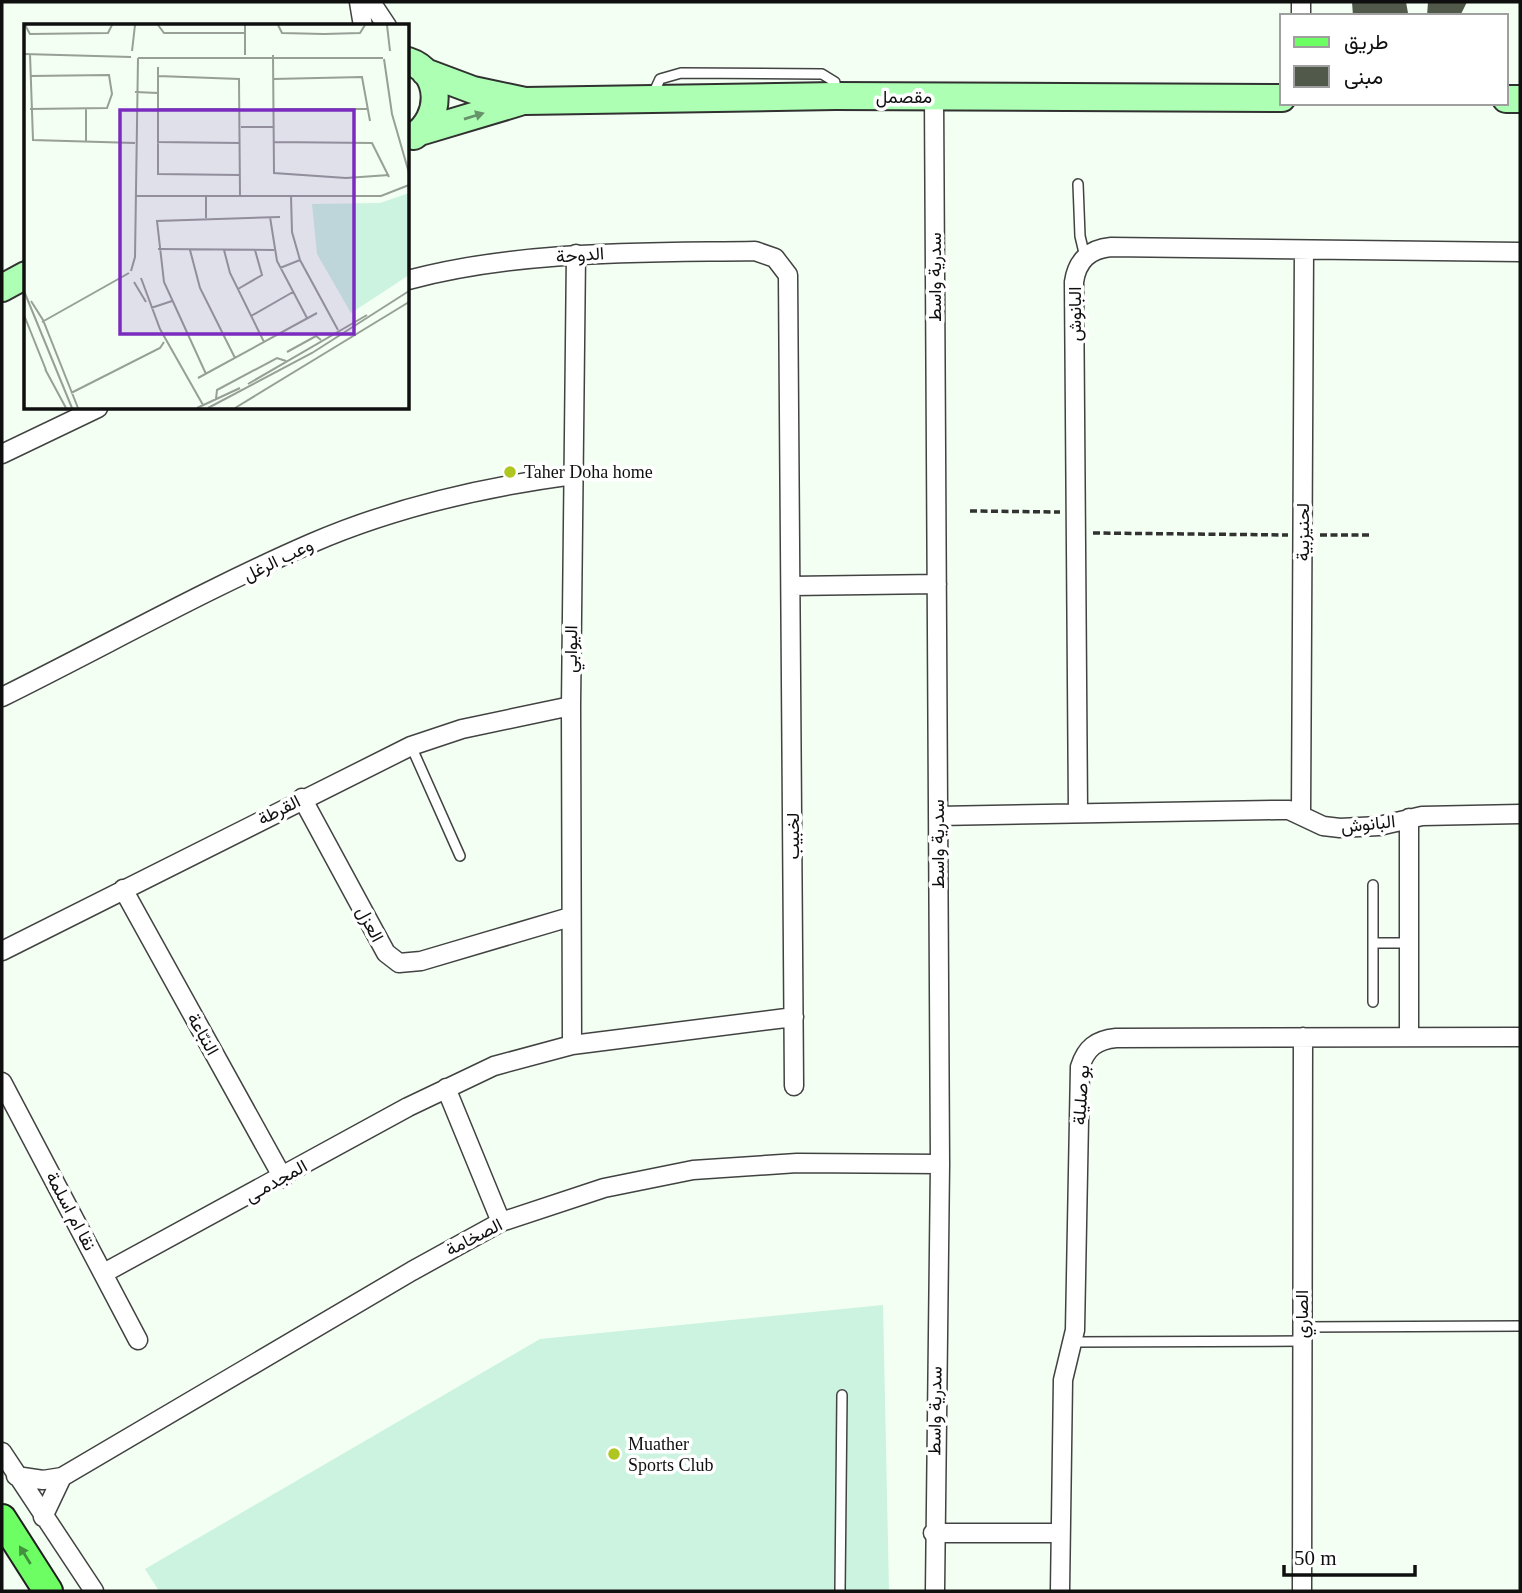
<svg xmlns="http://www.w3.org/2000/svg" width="1522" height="1593" font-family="'Times New Roman',Vazirmatn,serif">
  <rect width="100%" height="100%" fill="#f2fff2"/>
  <path fill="#cbf3e0" d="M883,1305L889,1591H159L145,1569L540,1339Z"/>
  <path fill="#51594b" d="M1352,2H1406L1408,13L1353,16Z
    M1428,2H1467L1460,16H1427Z"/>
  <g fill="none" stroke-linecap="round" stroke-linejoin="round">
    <defs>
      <path id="lane" d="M653,94L660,79L681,73L822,74L835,82V95
        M1078,184L1080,236L1085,257
        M411,746L460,856
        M1373,885V1002
        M1373,943H1408
        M1302,1327L1520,1326
        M1073,1342L1302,1341
        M840,1591L842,1395"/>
      <path id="street" d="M359,2L363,26
        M371,2L387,26
        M1301,16V2
        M934,97L940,1164L935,1591
        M408,280C521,250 638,253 755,251L775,258L788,275L794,1086
        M2,454L98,408
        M791,586L937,584
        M2,697C105,646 206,589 312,543C395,507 484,487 573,475
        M302,798L386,953L399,963L421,961L570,917
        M1078,812L1074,282C1077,261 1089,249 1111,247L1520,252
        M1301,814L1304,250
        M938,816L1277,810H1289L1323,826L1340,828L1379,826L1422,816L1520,814
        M1409,818V1037
        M123,889L283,1178
        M2,951L411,746L462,729L571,706
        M572,1045L571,706L576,254
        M2,1082L138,1340
        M446,1088L501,1222
        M104,1273L408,1107L494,1066L572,1045L794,1017
        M2,1452L94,1591
        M16,1476L43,1480L62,1477L412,1271L501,1222L604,1188L693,1170L797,1163L940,1164
        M43,1517L62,1477
        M933,1533H1059
        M1060,1591L1063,1380L1075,1330L1080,1067C1086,1048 1096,1040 1116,1038L1520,1037
        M1302,1591L1303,1037"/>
      <path id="secondary" d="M408,61C443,72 442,118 414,136
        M425,72L473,90L525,101L835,96L1282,98
        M1506,99H1520
        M423,131L520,102
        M2,288L26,275"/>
      <path id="primary" d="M2,1519L48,1591"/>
    </defs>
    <use href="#lane" stroke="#424242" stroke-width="12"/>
    <use href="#street" stroke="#424242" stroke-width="21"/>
    <use href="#secondary" stroke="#313131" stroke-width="30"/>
    <use href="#primary" stroke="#202020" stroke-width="32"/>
    <path stroke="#313131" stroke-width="3.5" stroke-dasharray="7 3.5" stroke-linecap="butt" d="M970,511L1060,512
      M1093,533L1288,535
      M1320,535H1370"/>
    <use href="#lane" stroke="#fff" stroke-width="9"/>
    <use href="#street" stroke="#fff" stroke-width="18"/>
    <use href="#secondary" stroke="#adffb3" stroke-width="26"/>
    <use href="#primary" stroke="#6cfe63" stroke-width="28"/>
  </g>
  <defs><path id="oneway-solid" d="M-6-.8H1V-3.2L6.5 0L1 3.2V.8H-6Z" transform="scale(1.75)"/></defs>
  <use fill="#669369" href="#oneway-solid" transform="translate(474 116) rotate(-17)"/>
  <use fill="#42923d" href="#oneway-solid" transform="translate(25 1555) rotate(-122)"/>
  <g fill="#b0c620" stroke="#fff" stroke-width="2.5">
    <circle cx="510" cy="472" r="7"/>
    <circle cx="614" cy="1454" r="7"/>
  </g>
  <g text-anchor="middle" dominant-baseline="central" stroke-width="7" stroke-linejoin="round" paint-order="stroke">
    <g font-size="18" fill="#0f0f0f" stroke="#fff">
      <text x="904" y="97">مقصمل</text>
      <text transform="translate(580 255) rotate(-4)">الدوحة</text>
      <text transform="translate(935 277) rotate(-90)">سدرية واسط</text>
      <text transform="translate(1075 314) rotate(-90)">البانوش</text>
      <text transform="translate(1303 532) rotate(-90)">لحنيزبية</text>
      <text transform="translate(278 560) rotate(-26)">وعب الرغل</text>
      <text transform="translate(571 649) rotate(-89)">اليوابي</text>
      <text transform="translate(279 810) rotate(-27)">القرطة</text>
      <text transform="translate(1368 824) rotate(-6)">البانوش</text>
      <text transform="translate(793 836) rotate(-90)">لخبيب</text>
      <text transform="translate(938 844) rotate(-90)">سدرية واسط</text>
      <text transform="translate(370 924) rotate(62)">العزل</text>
      <text transform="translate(203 1034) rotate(61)">النبّاعة</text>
      <text transform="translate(1081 1095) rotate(-86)">بو صليلة</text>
      <text transform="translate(276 1181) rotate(-29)">المجدمـى</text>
      <text transform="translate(71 1211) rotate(62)">نقا ام اسلمة</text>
      <text transform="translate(474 1237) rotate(-27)">الصخامة</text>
      <text transform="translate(1302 1314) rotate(-90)">الصاري</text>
      <text transform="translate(935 1411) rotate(-89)">سدرية واسط</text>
    </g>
    <g font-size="18" fill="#0f0f0f" stroke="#fff" text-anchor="start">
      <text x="524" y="472">Taher Doha home</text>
      <text x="628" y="1444">Muather<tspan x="628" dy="21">Sports Club</tspan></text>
    </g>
  </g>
  <g transform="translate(24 24)">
    <rect width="385" height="385" fill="#f2fff2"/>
    <path d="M385,169V251L327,289L293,230L288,180L356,179Z" fill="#cbf3e0"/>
    <path fill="none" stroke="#979f97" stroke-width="2" d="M1,1L6,10L84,9L88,1M134,1L140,9H221M254,1L258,9L300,10L336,9L341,1M363,1L366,27M108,27L111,1M0,30L107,33M6,30L9,116L111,119M221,31V1M249,31L250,149L322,154L365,151M114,34H359M360,35L368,90L385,149M134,43V150L216,151M6,52L85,51L88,70L83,84L6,85M134,52L215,55L216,172M249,55L338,53L346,97M111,68L134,69M62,85V118M133,85H216M249,85H344M217,103H249M133,118L216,119M249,118L348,119L365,153M111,172H357L385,161M182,172V194M267,172L268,208L276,236L314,306M246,193L253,237L283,294M134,225L250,226M166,226L176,264L211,334M200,226L206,249L240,318M256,244L276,236M107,247L111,233L114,34M117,254L136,305L179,381M110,258L122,278M214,265L238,251L231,226M0,267L48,384M7,277L19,296L54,384M127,284L148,277M0,291L22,346M227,292L269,268M18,298L105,249M263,328L292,312L297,316M21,345L42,384M182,350L140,258L133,197L256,193M174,354L293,289M224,360L343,291M47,369L136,324L140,318M192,375L193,366L253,334L262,337M173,384L216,364M184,384L288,329L385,267M211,384L385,278"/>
    <path fill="#7b2cbf" fill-opacity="0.15" stroke="#7b2cbf" stroke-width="3.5" d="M96,86H330V310H96Z"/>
    <rect width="385" height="385" fill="none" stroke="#0f0f0f" stroke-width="3.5"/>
  </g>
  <rect width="1522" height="1593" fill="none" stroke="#0f0f0f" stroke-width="7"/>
  <rect x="1280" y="14" width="228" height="91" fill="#ffffff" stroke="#9f9f9f" stroke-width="2"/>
  <rect x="1294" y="37" width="35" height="10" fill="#6cfe63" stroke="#9f9f9f" stroke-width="2"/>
  <text x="1344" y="49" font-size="21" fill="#0f0f0f">طريق</text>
  <rect x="1294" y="66" width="35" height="21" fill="#51594b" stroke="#9f9f9f" stroke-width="2"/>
  <text x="1344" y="84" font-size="21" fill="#0f0f0f">مبنى</text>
  <path d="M1284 1565v10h131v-10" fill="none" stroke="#0f0f0f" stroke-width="3.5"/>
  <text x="1294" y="1565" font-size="21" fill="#0f0f0f" stroke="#ffffff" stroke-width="5" paint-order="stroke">50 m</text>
</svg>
